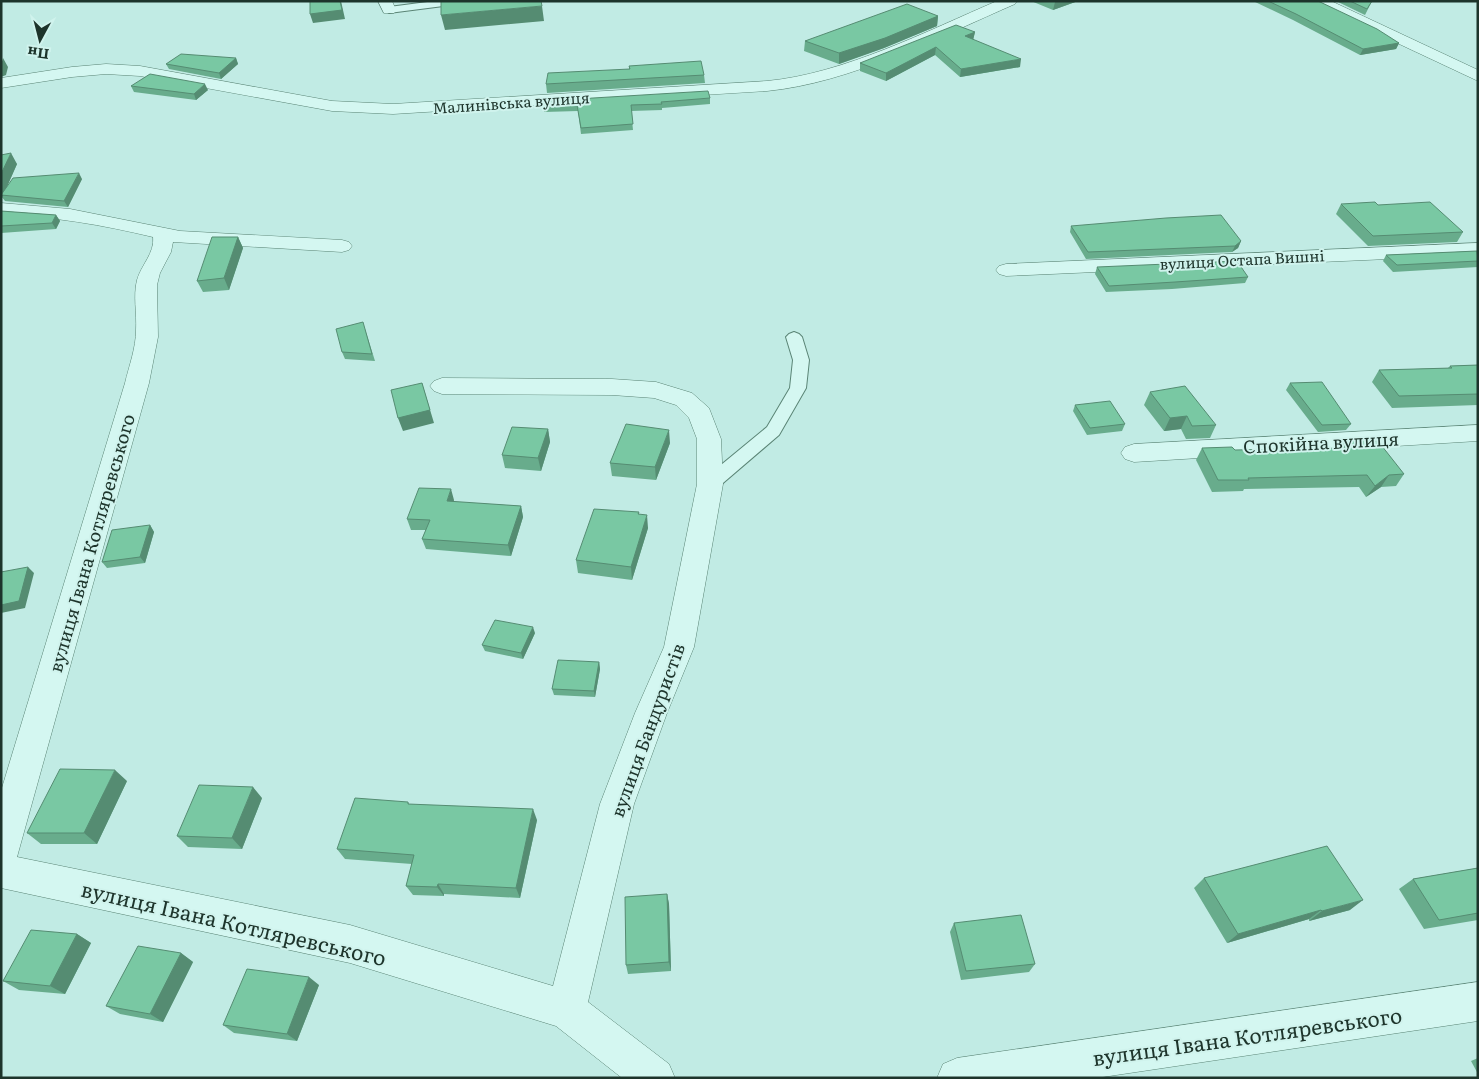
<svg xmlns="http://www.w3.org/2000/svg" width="1479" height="1079" font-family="Literata,serif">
  <rect width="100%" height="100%" fill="#c1ebe4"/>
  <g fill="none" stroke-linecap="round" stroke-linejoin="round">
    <defs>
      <path id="lane" d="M435,1H464L459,4L389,13L384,10L389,7Z
        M794,332L799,334L802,337L809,360L806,388L779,435L716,489L710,490L704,489L701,484L704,479L767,427L790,388L793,360L786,337L789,334Z"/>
      <path id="street" d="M378,1H392L396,10L394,13H384Z
        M997,1H1017L1015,4C939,37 850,83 767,91L393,114L332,111L140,76L106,74L72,77L1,88V78L72,67L106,64L140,66L332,101L393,104L767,81C843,74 927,31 997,1Z
        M1312,1H1331L1478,70V81L1314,4Z
        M1,203L70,209L180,231L342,240L349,242L352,246L349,250L342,252L173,242L171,252L160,273L157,285L158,337L149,383L17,857L350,925L553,986L600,804L635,713L664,647L697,484V439L689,418L676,405L654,398L612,395L442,394L434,391L430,386L434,381L442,378L612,379L656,382L692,393L709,408L721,439L723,484L694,647L667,713L634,804L588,1002L669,1064L675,1078H622L556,1026L350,963L1,888V791L125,383C129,366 136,348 136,330C137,313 133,296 137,280C141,265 155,253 153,237C103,225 52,216 1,215Z
        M1478,243V255L1006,276L999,274L996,270L999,266L1006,264Z
        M1478,425V441L1134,462L1125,459L1121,453L1125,447L1134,444Z
        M1478,982V1021L1096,1078H937L943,1064L957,1058Z"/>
    </defs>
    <use href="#lane" stroke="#5a8475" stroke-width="2"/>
    <use href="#street" stroke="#5a8475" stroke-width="1"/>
    <use href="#lane" fill="#d4f7f1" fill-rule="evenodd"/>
    <use href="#street" fill="#d4f7f1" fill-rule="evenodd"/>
  </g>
  <path fill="#68ac8c" d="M1031,1H1078L1053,10Z
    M1253,1H1318L1399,43L1396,49L1360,55L1293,20Z
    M1336,1H1372L1365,15Z
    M938,16L937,26L884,48L839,64L804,51L805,41Z
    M975,32L973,40L1020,67L960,77L935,55L886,81L860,71V63Z
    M236,58L238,64L221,79L169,69L166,64Z
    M629,66L704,75L705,83L547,93L546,84L629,69Z
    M131,86L208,90L196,100L134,92Z
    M710,98V104L662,108V110L631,111L633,130L581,134L578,111L544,112L543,106Z
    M1,155L17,164L7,186L82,179L68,207L5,201L1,196Z
    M1341,204L1378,205L1463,232L1457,242L1368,246L1336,214Z
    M1,211L56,215L60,221L56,229L1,233Z
    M1071,226L1241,241L1238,248L1232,252L1086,259L1070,232Z
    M238,237L243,248L229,290L203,292L197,281Z
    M1478,251V267L1393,272L1383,261L1386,255Z
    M1097,267L1248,277L1245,283L1172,289L1106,292L1095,274Z
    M365,329L375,361L345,359L342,352Z
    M1478,365V405L1392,408L1372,382L1379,370L1448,368L1450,366Z
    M1290,383L1351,424L1346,430L1318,432L1286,390Z
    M1150,392L1216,425L1210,438L1186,439L1181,429L1164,431L1144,405Z
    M1075,405L1125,424L1122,431L1087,435L1073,411Z
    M548,429L550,442L541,471L505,468L502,455Z
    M1340,440L1370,442L1404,474L1396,486L1381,487L1366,497L1359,487L1244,489L1243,491L1212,492L1196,460L1202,448L1235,450L1334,448Z
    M670,443L656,480L612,476L610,463Z
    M454,500V502L521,506L523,517L511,556L426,549L422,539L426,530H411L407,519Z
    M639,512V514L648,528L632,580L578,573L576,560Z
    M150,525L154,532L145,563L107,568L102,562Z
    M535,633L523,659L485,651L482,645Z
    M599,662L600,669L595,697L554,695L552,689Z
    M127,781L97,844H41L27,833Z
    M262,798L242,849L188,847L177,836Z
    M408,802L409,804L537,820L520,898L444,894V896L413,895L406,886L412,864L345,859L337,849Z
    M1478,868V920L1424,929L1399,889L1413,879Z
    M1204,878L1350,910L1309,921V919L1227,943L1194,888Z
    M667,894L669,904L671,971L628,974L626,965Z
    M954,923L1035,964L1029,972L961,980L950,932Z
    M77,934L91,943L65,994L19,990L3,981Z
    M181,953L193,962L163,1022L120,1014L106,1006Z
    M319,985L297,1041L234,1033L223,1025Z
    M1478,1058V1074L1471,1061Z"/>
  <path fill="#558c72" d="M341,1L345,19L313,23L310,14Z
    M1056,1H1078L1053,10L1055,2Z
    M542,6L544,21L445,30L441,15Z
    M938,16L937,26L884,48L839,64V53Z
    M975,32L973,40L965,36Z
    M1399,43L1396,49L1360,55L1363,49Z
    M936,47L935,55L886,81V73Z
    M3,58L8,67L6,75L1,77V65Z
    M236,58L238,64L221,79L219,73Z
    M1021,59L1020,67L960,77L961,69Z
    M205,84L208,90L196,100L194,94Z
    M11,153L17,164L3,196L1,195V174Z
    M79,173L82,179L68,207L64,201Z
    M56,215L60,221L56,229L52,223Z
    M238,237L243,248L229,290L224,278Z
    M1241,241L1238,248L1232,252L1235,246Z
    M422,383L434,423L403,431L398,418Z
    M1187,416L1181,429L1164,431L1170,418Z
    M548,429L550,442L541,471L538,458Z
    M669,430L670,443L656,480L655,467Z
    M1389,475L1381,487L1366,497L1375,486Z
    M451,489L454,500L450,512L447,501Z
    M521,506L523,517L511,556L508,545Z
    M647,515L648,528L632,580L631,567Z
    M150,525L154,532L145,563L140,557Z
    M28,567L34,573L25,608L1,613V605Z
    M533,627L535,633L523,659L521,653Z
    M599,662L600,669L595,697L594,691Z
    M115,770L127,781L97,844L84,833Z
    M253,787L262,798L242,849L232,838Z
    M533,809L537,820L520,898L516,888Z
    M438,884L444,894V896L437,887Z
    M667,894L669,904L671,971L669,962Z
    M1363,900L1350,910L1309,921L1322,911Z
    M1321,910L1309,919L1227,943L1238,934Z
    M77,934L91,943L65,994L50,986Z
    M181,953L193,962L163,1022L150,1014Z
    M309,977L319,985L297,1041L287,1034Z"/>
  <path fill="#79c8a3" stroke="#558c72" d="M310,1H340L342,10L310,14Z
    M441,1H541L542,6L441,15Z
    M1268,1H1318L1377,29L1399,43L1363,49L1296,14Z
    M1350,1H1372L1367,9Z
    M907,4L938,16L885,38L839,53L805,41Z
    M956,25L975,32L965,36L1021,59L961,69L936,47L886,73L860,63Z
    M181,54L236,58L219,73L166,64Z
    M701,61L704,75L546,84L548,73L630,69L629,66Z
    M150,74L205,84L194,94L131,86Z
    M708,91L710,98L661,102L662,104L631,105L633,124L581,128L577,105L543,106L544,101Z
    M11,153L1,174V155Z
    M79,173L64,201L1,195L13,178Z
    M1375,202L1378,205L1430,202L1463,232L1373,236L1341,204Z
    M1,211L56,215L52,223L1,226Z
    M1221,215L1241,241L1235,246L1088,252L1071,226L1166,218Z
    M212,237H238L224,278L197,281Z
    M1477,251L1478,261L1397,265L1386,255Z
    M1237,261L1248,277L1175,282L1109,286L1097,267Z
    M363,322L372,354L342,352L336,329Z
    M1478,365V394L1399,396L1379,370L1452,368L1450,366Z
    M1322,382L1351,424L1322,425L1290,383Z
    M422,383L430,410L398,418L391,390Z
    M1185,386L1216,425L1192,426L1187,416L1170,418L1150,392Z
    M1110,401L1125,424L1090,428L1075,405Z
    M626,424L669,430L655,467L610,463Z
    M512,427L548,429L538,458L502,455Z
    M1368,438L1370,442L1378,441L1404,474L1389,475L1375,486L1367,475L1248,478L1249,480H1218L1202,448L1232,447L1235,450L1346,448L1340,440Z
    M419,488L451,489L447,501L521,506L508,545L422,539L430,520L407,519Z
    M594,509L639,512L638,514L647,515L631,567L576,560Z
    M150,525L140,557L102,562L112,530Z
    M28,567L19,601L1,605V572Z
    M495,620L533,627L521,653L482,645Z
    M558,660L599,662L594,691L552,689Z
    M60,769L115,770L84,833H27Z
    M199,785L253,787L232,838L177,836Z
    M355,798L408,802V804L533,809L516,888L438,884L437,887L406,886L414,855L337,849Z
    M1327,846L1363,900L1322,911L1321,910L1238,934L1204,878Z
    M1478,868V913L1439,920L1413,879Z
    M667,894L669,962L626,965L625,897Z
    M1021,915L1035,964L966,971L954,923Z
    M31,930L77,934L50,986L3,981Z
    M138,946L181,953L150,1014L106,1006Z
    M247,969L309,977L287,1034L223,1025Z"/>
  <g text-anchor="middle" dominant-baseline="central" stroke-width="4" stroke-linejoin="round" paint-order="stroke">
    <g font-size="15" fill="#1d342b" stroke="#d0f3ed">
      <text transform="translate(511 102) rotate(-4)">Малинівська вулиця</text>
      <text transform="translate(1242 259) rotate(-3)">вулиця Остапа Вишні</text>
    </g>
    <g font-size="18" fill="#1d342b" stroke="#d0f3ed">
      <text transform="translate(1321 442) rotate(-3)">Спокійна вулиця</text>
      <text transform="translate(91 543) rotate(-74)">вулиця Івана Котляревського</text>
      <text transform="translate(647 730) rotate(-70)">вулиця Бандуристів</text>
    </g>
    <g font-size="21" fill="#1d342b" stroke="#d0f3ed">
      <text transform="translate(234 922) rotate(13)">вулиця Івана Котляревського</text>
      <text transform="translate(1247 1035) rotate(-8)">вулиця Івана Котляревського</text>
    </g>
  </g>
  <rect width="1479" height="1079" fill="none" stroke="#1d342b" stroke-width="5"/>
  <g transform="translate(40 40) rotate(187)" stroke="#d0f3ed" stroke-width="4" paint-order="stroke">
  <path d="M0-4L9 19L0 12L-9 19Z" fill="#1d342b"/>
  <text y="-8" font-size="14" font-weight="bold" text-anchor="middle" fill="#1d342b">Пн</text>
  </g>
</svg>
